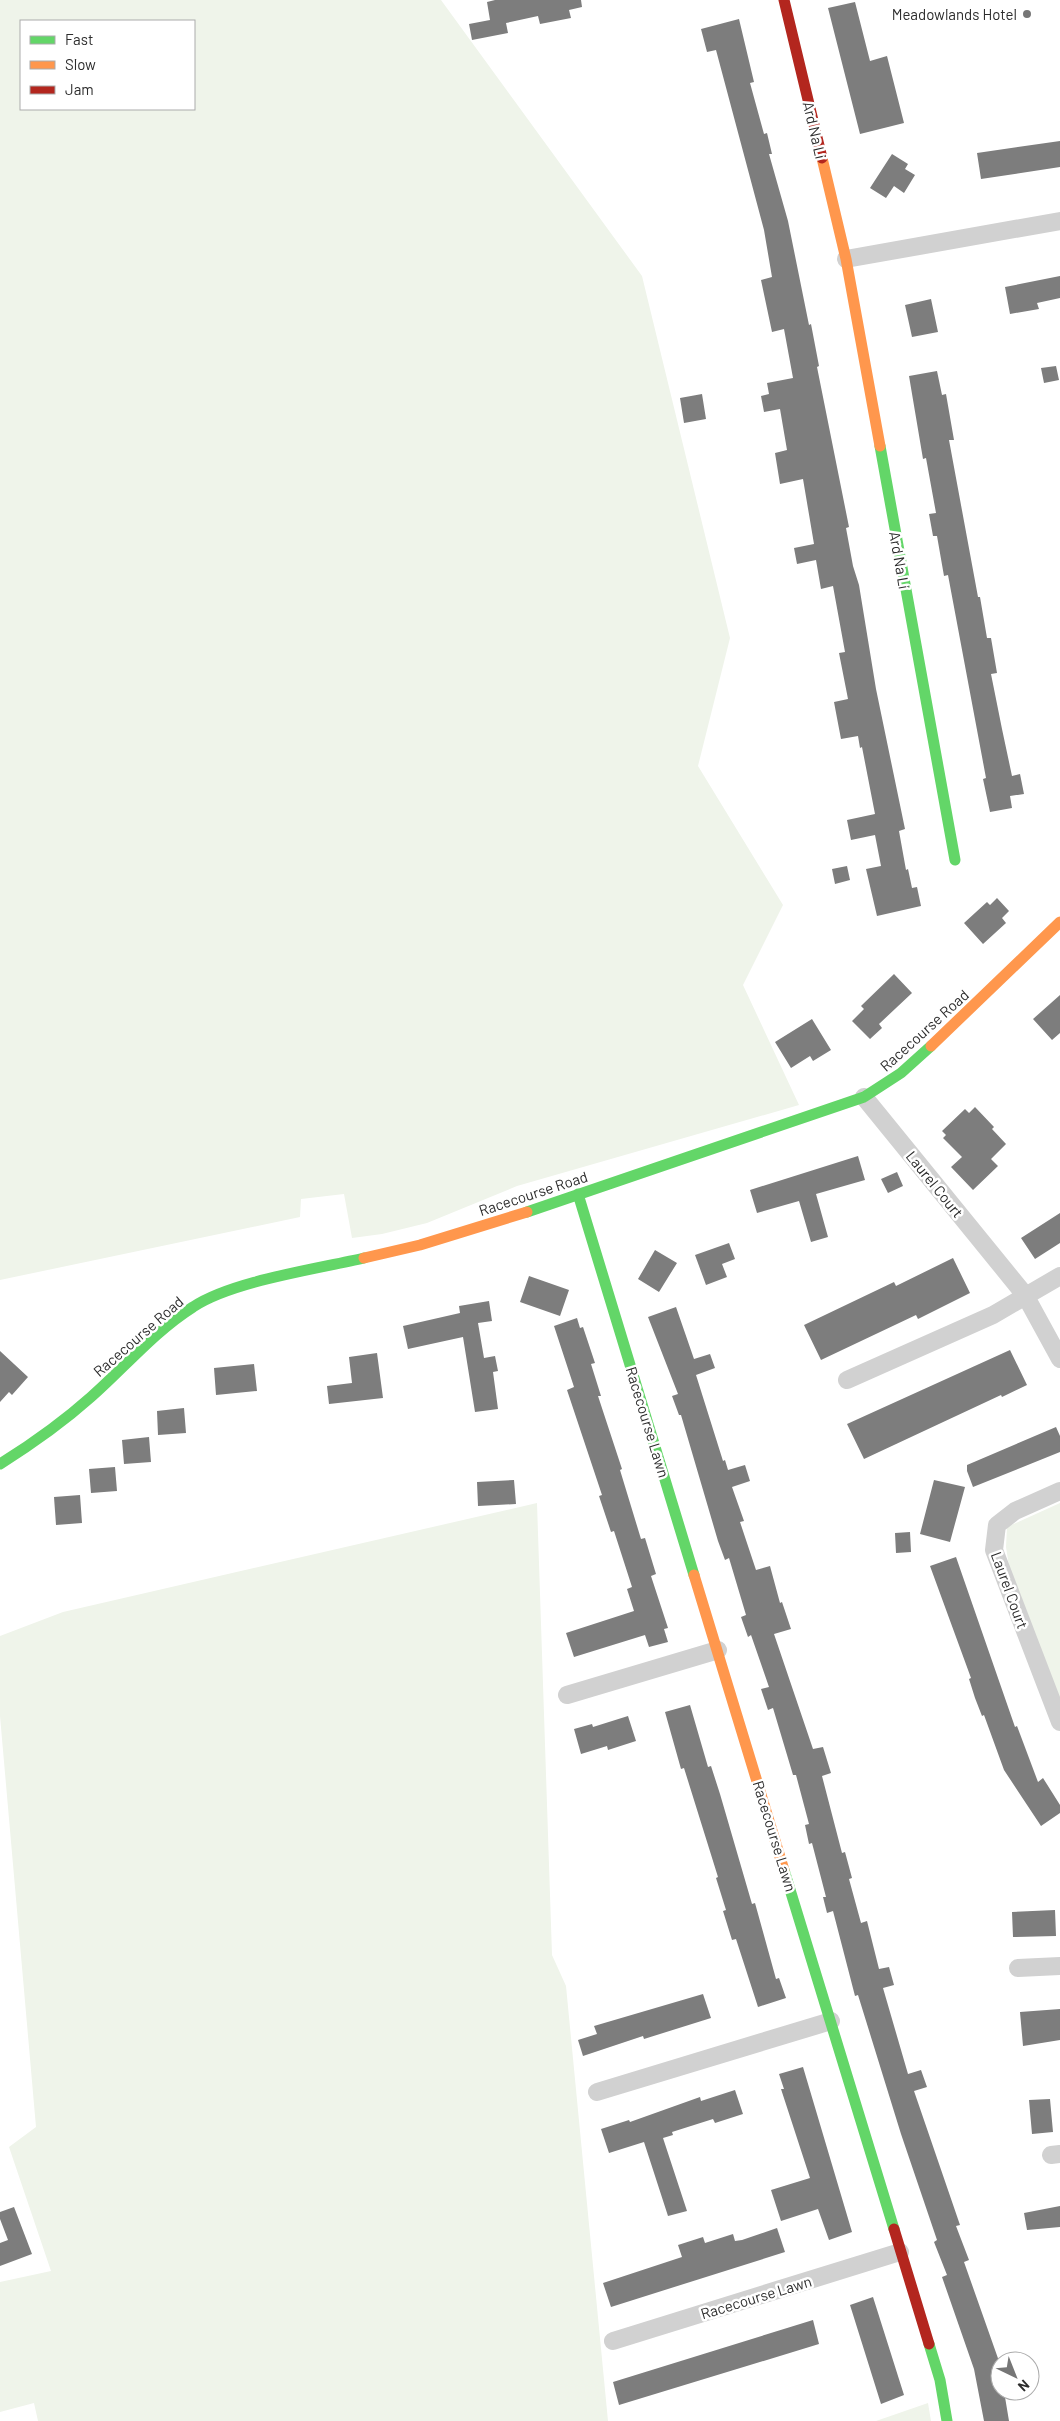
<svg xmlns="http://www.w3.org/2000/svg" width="1060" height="2421" font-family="Barlow,sans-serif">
  <rect width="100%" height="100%" fill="#fff"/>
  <path fill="#eff4ea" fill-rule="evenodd" d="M0,0H441L642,276L730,638L698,766L783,905L743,985L799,1105L517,1186L427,1223L382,1234L352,1238L344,1194L301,1199L300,1217L0,1280ZM21,21H194V109H21Z
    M537,1503L552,1955L566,1986L608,2421H38L34,2403L0,2412V2282L51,2271L9,2147L36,2127L0,1716V1636L63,1612Z
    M1060,1503V1701L1010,1573L1006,1547L1007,1527Z
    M928,2403L931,2421H876Z"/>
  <path fill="#7d7d7d" d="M495,0H581L582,7L569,10L571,18L540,24L538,16L506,23L508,33L472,40L469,24L490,20L487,2Z
    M855,2L870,61L887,56L904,123L860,134L828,8Z
    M739,19L754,82L750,83L764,134L767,133L772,154H769L788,221L809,325L811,324L819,366L817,367L849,527L846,528L853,566L859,585L876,689L905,829L899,831L906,870L908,869L912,888L917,887L921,906L877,916L866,869L881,866L875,835L851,840L847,820L875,814L862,747L860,748L858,736L841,739L837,718L834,702L848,699L839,653L845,652L833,586L821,589L816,560L797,564L794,548L814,544L803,479L780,484L775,453L787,450L780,409L764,412L761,396L769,394L767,383L793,378L784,329L772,332L761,280L772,277L764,230L716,50L707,52L701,29Z
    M1060,141V167L981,179L977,153Z
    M892,154L908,164L905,169L915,175L904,193L894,186L886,198L870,188Z
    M1060,276V298L1037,303L1039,309L1010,314L1005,287Z
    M931,299L938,332L912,337L905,305Z
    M1056,366L1059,380L1044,383L1041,368Z
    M937,371L942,395L946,394L954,440H949L978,597H980L987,638H991L997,673L991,674L1002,729L1012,776L1020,774L1024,794L1010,796L1012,808L990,812L983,779L986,778L948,575L944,576L937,536H933L929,514L936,513L926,458L923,459L909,376Z
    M702,394L706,419L684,423L680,398Z
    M847,866L850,880L835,884L832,869Z
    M997,898L1009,911L1002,918L1006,923L983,944L964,923L987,902L990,905Z
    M894,974L912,993L879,1024L882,1028L870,1039L852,1021L864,1009L861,1006Z
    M1060,995V1033L1052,1040L1033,1019Z
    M812,1019L831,1050L813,1061L810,1056L791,1068L775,1042Z
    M975,1107L994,1127L992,1129L1006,1144L991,1159L998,1166L973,1190L951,1167L962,1157L943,1138L946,1135L942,1131L965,1109L969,1113Z
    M858,1156L865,1180L816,1194L828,1237L811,1242L799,1201L757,1213L750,1190Z
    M897,1172L903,1186L888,1193L881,1179Z
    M1060,1213V1243L1035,1259L1021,1238Z
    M729,1243L735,1259L722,1264L727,1277L706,1285L695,1255Z
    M655,1250L677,1263L659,1292L638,1279Z
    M953,1258L970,1293L918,1319L916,1315L821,1360L804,1325L894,1282L896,1286Z
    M529,1276L569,1290L560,1316L520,1302Z
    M489,1301L492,1321L478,1323L484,1358L495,1356L498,1371L493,1372L498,1409L475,1412L463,1337L408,1349L403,1326L460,1313L459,1306Z
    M676,1307L694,1359L710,1354L715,1368L696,1375L723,1461L725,1460L728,1470L745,1465L750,1481L732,1487L744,1521L740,1522L756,1570L770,1566L780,1603L782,1602L791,1629L774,1634L813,1749L823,1747L831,1773L822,1776L842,1853L845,1852L852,1878L849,1879L861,1923L867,1921L879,1969L889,1967L894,1985L883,1988L908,2074L921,2070L927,2087L914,2091L960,2225L956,2226L969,2260L964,2262L1000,2364V2391H1004L1009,2421H984L974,2369L942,2277L947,2275L934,2242L937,2240L901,2134L858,1995L855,1996L833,1911L827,1913L823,1897H826L812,1843L809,1844L805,1825L809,1824L796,1775H793L773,1708L768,1710L761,1689L769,1687L751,1635L748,1637L741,1617L746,1615L729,1558L725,1560L718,1541L681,1415H679L672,1396L678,1394L648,1317Z
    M577,1318L580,1328L583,1327L595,1363L591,1364L601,1396H598L622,1469L620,1470L641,1539L645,1538L656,1574L651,1576L668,1628L664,1629L668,1642L649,1647L645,1635L574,1657L566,1633L634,1611L627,1589L632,1587L614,1531L611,1532L599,1496L602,1495L567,1390L574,1387L554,1326Z
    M1010,1350L1027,1385L1002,1397L1001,1395L864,1459L847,1424Z
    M0,1351L28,1377L12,1395L9,1392L0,1402Z
    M377,1353L383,1398L329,1404L327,1386L352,1383L349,1357Z
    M254,1364L257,1391L216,1395L214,1368Z
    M184,1408L186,1433L158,1435L157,1411Z
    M1056,1427L1060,1436V1452L973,1487L967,1471V1465Z
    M149,1437L151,1462L124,1464L122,1440Z
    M115,1467L117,1491L91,1493L89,1469Z
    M514,1480L516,1504L478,1506L477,1482Z
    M934,1480L965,1487L950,1542L920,1534Z
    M80,1495L82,1523L56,1525L54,1497Z
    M910,1532L911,1552L896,1553L895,1533Z
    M956,1557L1015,1727L1017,1726L1038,1782L1043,1778L1060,1805V1813L1041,1826L1004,1770L984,1715L982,1716L975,1698L969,1679L971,1678L930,1566Z
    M690,1705L708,1767L711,1766L720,1794L752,1904L755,1903L776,1979L779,1978L786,1998L758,2007L736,1939L732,1940L723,1911L726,1910L716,1878L718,1877L684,1768L681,1769L665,1712Z
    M628,1716L636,1741L608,1750L607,1746L581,1754L574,1729L592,1724L593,1727Z
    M1055,1910L1056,1936L1013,1937L1012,1912Z
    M703,1994L711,2018L644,2039L643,2036L583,2056L578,2040L597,2034L594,2026Z
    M1060,2009V2040L1023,2046L1020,2012Z
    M803,2067L852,2232L829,2240L818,2209L781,2221L771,2190L810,2178L781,2089H784L779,2074Z
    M735,2090L743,2114L715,2123L713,2119L672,2132L673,2135L663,2138L687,2211L668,2216L644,2142L609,2153L601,2129L629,2120L630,2122L700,2097L701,2101Z
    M1050,2099L1053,2132L1032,2134L1029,2100Z
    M1060,2206V2227L1027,2230L1024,2213Z
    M14,2207L32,2254L0,2266V2243L8,2240L0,2219V2212Z
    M777,2228L785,2252L611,2307L603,2283L682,2257L678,2245L703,2237L705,2243L733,2234L735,2241L742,2240Z
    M873,2297L904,2395L881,2404L850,2305Z
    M813,2320L819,2344L619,2405L613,2382Z"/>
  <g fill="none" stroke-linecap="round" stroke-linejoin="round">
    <path stroke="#d1d1d1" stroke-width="18" d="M846,259L1060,221
      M864,1097L1025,1295L1060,1359
      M847,1380L993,1315L1060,1276
      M1060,1491L1015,1511L997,1525L994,1550L1060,1722
      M567,1695L718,1650
      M1018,1968L1060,1966
      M597,2092L831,2021
      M1051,2155L1060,2154
      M613,2341L900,2252"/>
    <path stroke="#63d668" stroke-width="11" d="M880,446L955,860
      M578,1194L694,1575
      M527,1212L864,1097L901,1073L931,1046
      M0,1464C32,1444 63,1422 91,1397C125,1367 155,1331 193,1307C232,1281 317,1269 364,1258
      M784,1870L894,2229
      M929,2344L940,2380L947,2421"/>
    <path stroke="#ff974d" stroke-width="11" d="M822,158L846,259L880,446
      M931,1046L1060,922
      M364,1258L420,1245L527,1212
      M694,1575L784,1870"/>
    <path stroke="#b3261e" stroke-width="11" d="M784,0L822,158
      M894,2229L929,2344"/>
  </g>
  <circle fill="#767676" stroke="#fff" stroke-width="2" cx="1027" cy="14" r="5"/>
  <g text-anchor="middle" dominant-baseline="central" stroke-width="5" stroke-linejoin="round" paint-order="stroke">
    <g font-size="15" fill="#2c2c2c" stroke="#fff" text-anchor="end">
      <text x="1017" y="14">Meadowlands Hotel</text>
    </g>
    <g font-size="15" fill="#2c2c2c" stroke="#fff">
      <text transform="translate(815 130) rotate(77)">Ard Na Lí</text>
      <text transform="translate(900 560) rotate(80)">Ard Na Lí</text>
      <text transform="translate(924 1030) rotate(-42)">Racecourse Road</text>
      <text transform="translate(935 1184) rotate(51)">Laurel Court</text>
      <text transform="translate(533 1193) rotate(-18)">Racecourse Road</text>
      <text transform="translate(138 1336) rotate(-41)">Racecourse Road</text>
      <text transform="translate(648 1422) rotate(73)">Racecourse Lawn</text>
      <text transform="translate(1010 1590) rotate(70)">Laurel Court</text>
      <text transform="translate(775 1836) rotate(73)">Racecourse Lawn</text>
      <text transform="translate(756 2297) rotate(-17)">Racecourse Lawn</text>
    </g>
  </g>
  <rect x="20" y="20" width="175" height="90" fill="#ffffff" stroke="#ababab"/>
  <rect x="30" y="36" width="25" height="8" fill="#63d668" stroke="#ababab"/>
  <text x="65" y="45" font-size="15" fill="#2c2c2c">Fast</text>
  <rect x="30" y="61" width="25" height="8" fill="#ff974d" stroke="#ababab"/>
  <text x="65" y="70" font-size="15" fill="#2c2c2c">Slow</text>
  <rect x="30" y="86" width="25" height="8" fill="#b3261e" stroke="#ababab"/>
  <text x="65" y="95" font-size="15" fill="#2c2c2c">Jam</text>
  <g transform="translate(1015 2376) rotate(137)"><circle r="24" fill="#ffffff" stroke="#ababab"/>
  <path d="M0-4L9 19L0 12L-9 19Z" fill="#767676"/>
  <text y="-8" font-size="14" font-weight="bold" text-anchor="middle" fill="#2c2c2c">N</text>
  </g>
</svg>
